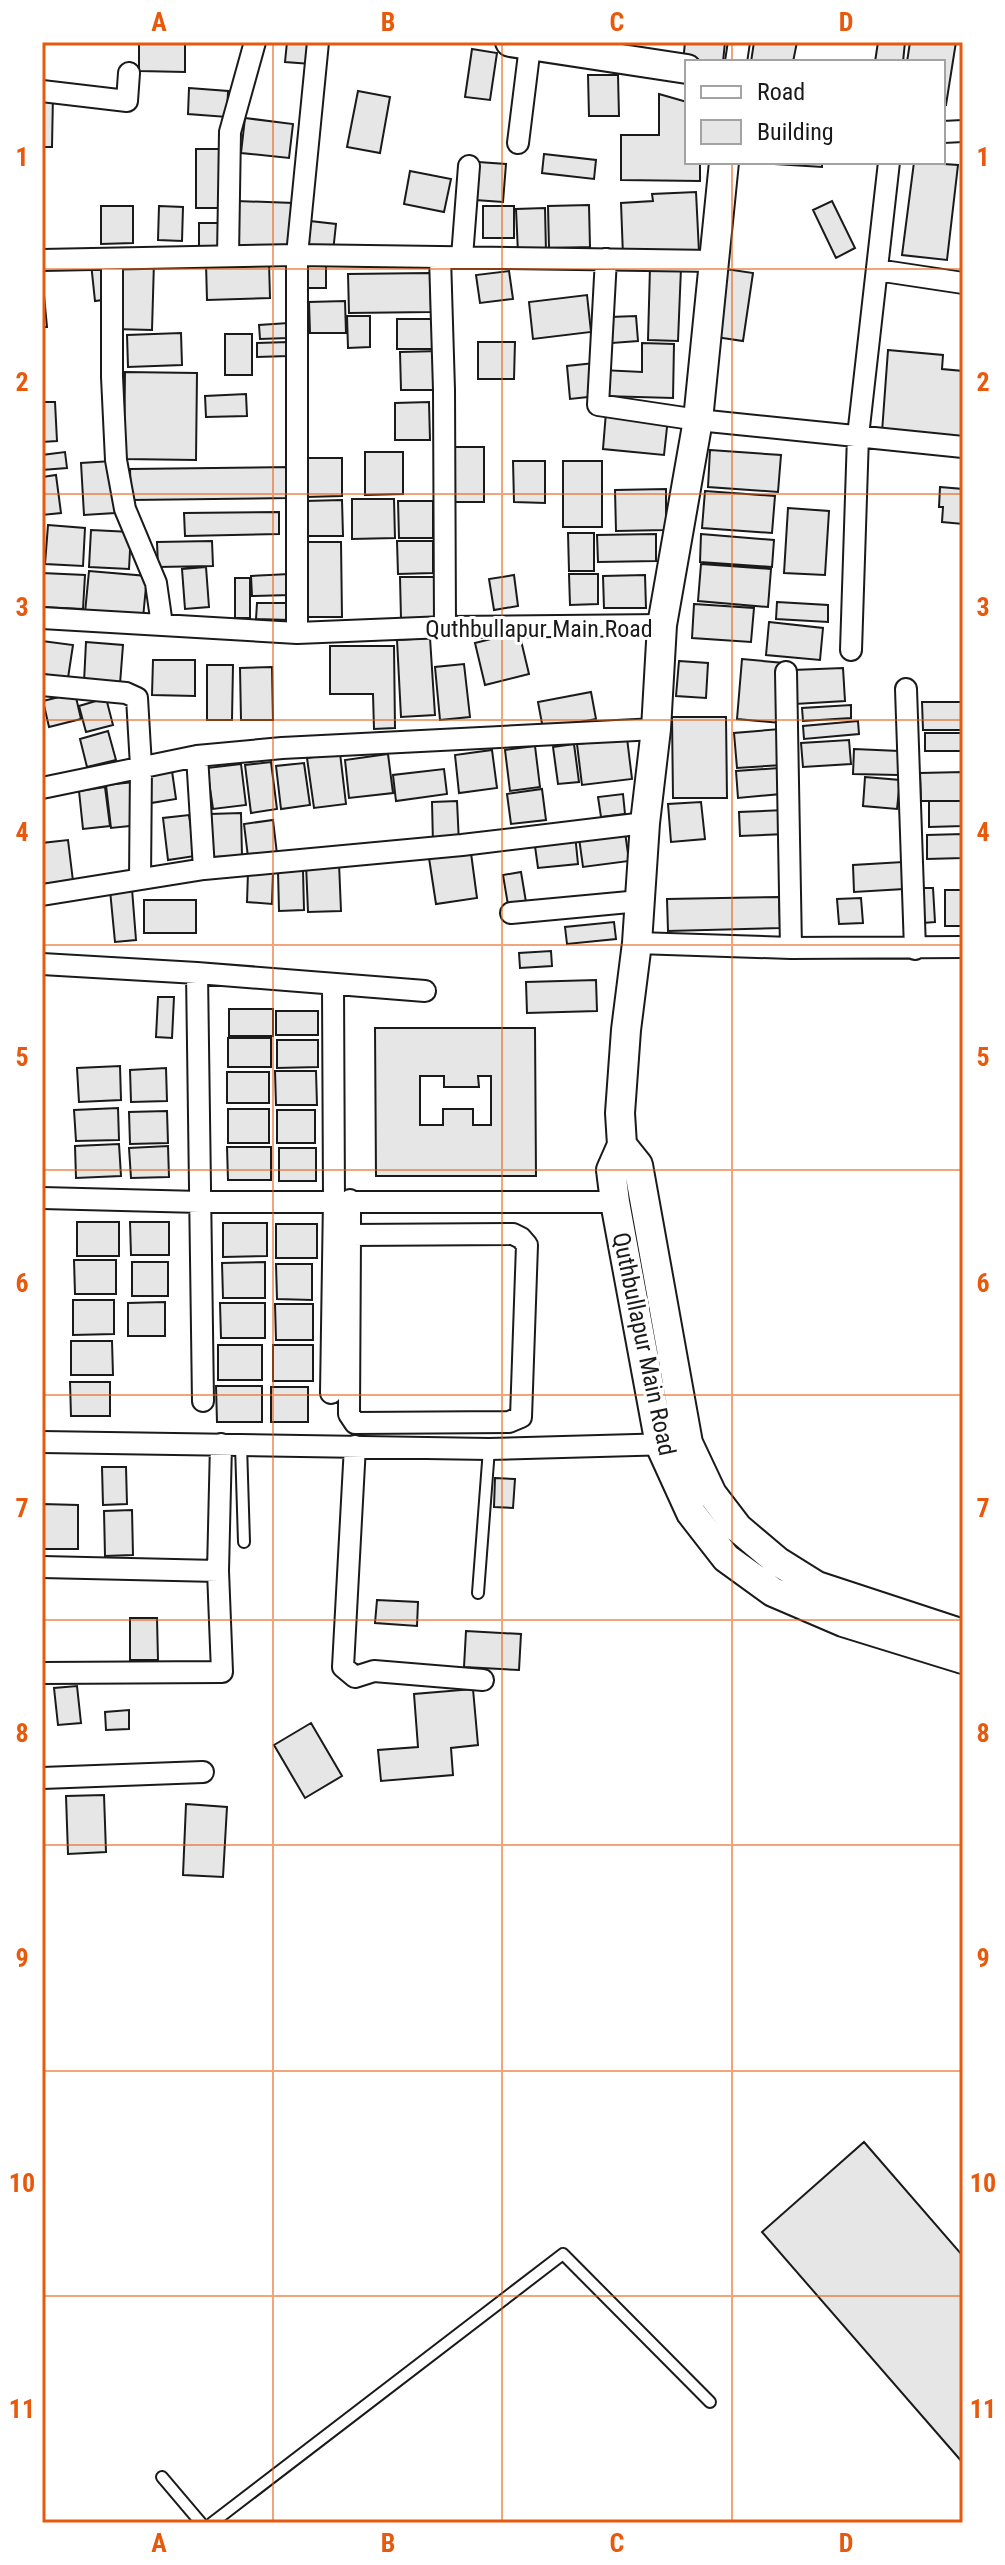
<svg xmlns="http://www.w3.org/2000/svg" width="1005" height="2565" font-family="'Roboto Condensed',sans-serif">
  <rect width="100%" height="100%" fill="#fff"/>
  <path fill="#e6e6e6" stroke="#1a1a1a" stroke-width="2" fill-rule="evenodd" d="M139,42H185V72L139,71Z
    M287,42H313L311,64L285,62Z
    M685,42H725L723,62L683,63Z
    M754,42H797L793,62H751Z
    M878,42H905L903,62H875Z
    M910,42H956L946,105H943V62H907Z
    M472,49L497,53L490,100L465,97Z
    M588,75H618L619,116H589Z
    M189,88L228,91L227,117L188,114Z
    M358,91L390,97L380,153L347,147Z
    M659,94L687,102V162H700V181L621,180V135H659Z
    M42,95H53L52,147H42Z
    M245,118L293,124L289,158L241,153Z
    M196,149H223V208H196Z
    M544,154L596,160L594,179L542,173Z
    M478,162L506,164L503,202L475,200Z
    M775,162H822V167L775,164Z
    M914,162L958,165L947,260L902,255Z
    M410,171L451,179L444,212L404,204Z
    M696,192L699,252L623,256L621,203L653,201L652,194Z
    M236,201L294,203L293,249L234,247Z
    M832,201L855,248L836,258L813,210Z
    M589,205L590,247L549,248L548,206Z
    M101,206H133V243L101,244Z
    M159,206L183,207L182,241L158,240Z
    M483,206H514V238H483Z
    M545,208L546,252L518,253L516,209Z
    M301,220L336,224L333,252L298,249Z
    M199,223H224V248L199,247Z
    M115,261L154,262L152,330L114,329Z
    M107,262L110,299L95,301L91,263Z
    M269,262L270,298L207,300L206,264Z
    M298,266H326V288H298Z
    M650,267L681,268L678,341L648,340Z
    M719,268L753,273L743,341L709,336Z
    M509,271L513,299L480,303L476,275Z
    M430,273L431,312L349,313L348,274Z
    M42,274L47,327H42Z
    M587,295L591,332L533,339L529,302Z
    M345,301L346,333H310L309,302Z
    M347,316H370V347L348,348Z
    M636,316L638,341L612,343L610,317Z
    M397,319H434L435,349H397Z
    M288,323V338L260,339L259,325Z
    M181,333L182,365L128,367L127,335Z
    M225,334H252V375H225Z
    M288,342V356L257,357V343Z
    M478,342H515L514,379H478Z
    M642,343L674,344L673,398L602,396V370L642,372Z
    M888,350L943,355L942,369L963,371V438L882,432Z
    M440,351V390H401L400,352Z
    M594,363L597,396L570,399L567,366Z
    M125,372L197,373L196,460L124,459Z
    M246,394L247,416L206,417L205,396Z
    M42,402H55L57,441L42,442Z
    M429,402L430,440H395V403Z
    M606,412L668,418L664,455L603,449Z
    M449,447H484V502H449Z
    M710,450L781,455L778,492L708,487Z
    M65,452L67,468L42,470V455Z
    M365,452H403V494L365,495Z
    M305,458H342V496L306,497Z
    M112,461L115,513L84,515L81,463Z
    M513,461H545V503L514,502Z
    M563,461H602V527H563Z
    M291,467V498L131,500L130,469Z
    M56,475L61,513L42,515V477Z
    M940,487L963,489V524L942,522L943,507H939Z
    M666,489V530L616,531L615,490Z
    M705,491L775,496L772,533L702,528Z
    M352,499H394L395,538L352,539Z
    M342,500L343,536H305V501Z
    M398,501H433V538H399Z
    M788,508L829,511L825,575L784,573Z
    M279,512V534L185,536L184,513Z
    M48,525L85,528L83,566L45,564Z
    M91,530L131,532L129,569L89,567Z
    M568,533H594V571H569Z
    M656,534V561L598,562L597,535Z
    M701,534L774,540L772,567L700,562Z
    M212,541L213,566L158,567L157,542Z
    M397,541H433V573L398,574Z
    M305,542H341L342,617H305Z
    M701,564L771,569L768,607L698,601Z
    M206,567L209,607L185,609L182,569Z
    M89,571L147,576L143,618L85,613Z
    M42,573L85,575L83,609L42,607Z
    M289,574L290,595L252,596L251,576Z
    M569,574H598V604L570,605Z
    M514,575L518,606L494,610L489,579Z
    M645,575L646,608H604L603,576Z
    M400,577H439V618L401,619Z
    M235,578H250V618H235Z
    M777,602L828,605V622L776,619Z
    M257,603H289V620L256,619Z
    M694,604L754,608L751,642L692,638Z
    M769,622L823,628L820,660L766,655Z
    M519,632L529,674L485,685L475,643Z
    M430,638L435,715L401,717L397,640Z
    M42,641L73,645L68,678L42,674Z
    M86,642L123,645L120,684L84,682Z
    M330,646H394L395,728L374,729L373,694H330Z
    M742,659L784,663L780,723L737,719Z
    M153,660H195V696L152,695Z
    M679,661L708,663L706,698L676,696Z
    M464,664L470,717L440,720L435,667Z
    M207,665H233L232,720H207Z
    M272,667L273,720H241L240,668Z
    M843,668L845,701L795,704L793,670Z
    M591,692L596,719L543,729L538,702Z
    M75,693L81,719L49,727L43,701Z
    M106,698L113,725L86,732L79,706Z
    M922,702H963V730H923Z
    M851,705V718L803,721L802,708Z
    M672,717H726L727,798H673Z
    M858,721L859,734L804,739L803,726Z
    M780,729L783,765L737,768L734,733Z
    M108,731L116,760L87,767L80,739Z
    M925,733H963V751H925Z
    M627,738L632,779L582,785L577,744Z
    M849,740L851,764L803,767L801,743Z
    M574,744L579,782L558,784L553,747Z
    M535,746L540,787L510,791L505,750Z
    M854,749L899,751L898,775L853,774Z
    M492,750L497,788L459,793L455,755Z
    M340,753L346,804L314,808L307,758Z
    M388,754L393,793L349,798L345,760Z
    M271,762L277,809L251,813L245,765Z
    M304,763L310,805L281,809L276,766Z
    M241,764L246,805L213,809L207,768Z
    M779,768L781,794L738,798L736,771Z
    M444,769L447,794L396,801L393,775Z
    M172,771L176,799L151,803L147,774Z
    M963,772V801H921L920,773Z
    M865,777L900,780L897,809L863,806Z
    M134,782L139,825L111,828L106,785Z
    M105,787L110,826L83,829L79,791Z
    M542,789L546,820L511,824L507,794Z
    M623,794L625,814L601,817L598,797Z
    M457,801L459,843L433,844L432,802Z
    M929,801H963V826L929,827Z
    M701,802L705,839L671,842L668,804Z
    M785,810L786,834L740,836L739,812Z
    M241,813L242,856L212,857L210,814Z
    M189,815L195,856L168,860L163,818Z
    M273,820L277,854L248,857L244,824Z
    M625,832L629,861L583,867L579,838Z
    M575,834L578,864L538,868L534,839Z
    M963,834V858L927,859V835Z
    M68,840L73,881L44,884L42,843Z
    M471,853L477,898L436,904L429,858Z
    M903,862L904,889L854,892L853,865Z
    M339,863L341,911L308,912L306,864Z
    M303,870L304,910L279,911L278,871Z
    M248,872L273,873L272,904L247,902Z
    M521,872L526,902L508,905L503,875Z
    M921,888H933L935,922L923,923Z
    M132,889L136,940L115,942L110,890Z
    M945,890H963V926H945Z
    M779,897L780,928L668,931L667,899Z
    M861,898L863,923L839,924L837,899Z
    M144,900H196V933H144Z
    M614,922L616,939L567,944L565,927Z
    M551,951L552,966L520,968L519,953Z
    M596,980L597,1011L527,1013L526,982Z
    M158,997H174L172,1038L156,1037Z
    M229,1009H273V1036H229Z
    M276,1011H318V1035H276Z
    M375,1028H535L536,1176H376ZM420,1076H444V1087H479L478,1076H491V1125H473V1109H443V1125H420Z
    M228,1038H271V1067H228Z
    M277,1040H318V1067L277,1068Z
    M120,1066L121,1100L79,1102L77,1068Z
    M166,1068L167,1101L131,1102L130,1070Z
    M275,1071H316L317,1105H276Z
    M227,1072H269V1103H227Z
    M118,1108L119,1140L76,1141L74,1110Z
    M228,1109H269V1143H228Z
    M277,1110H315V1143H277Z
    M167,1111L168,1143L130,1144L129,1112Z
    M119,1144L121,1176L76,1178L75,1146Z
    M168,1146L169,1177L131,1178L129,1148Z
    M227,1147H271V1180H228Z
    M279,1148H316V1181H279Z
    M77,1222H119V1256H77Z
    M130,1222H169V1255H131Z
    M223,1223H267V1256L223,1257Z
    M276,1224H317V1258H276Z
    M74,1260H116V1294H75Z
    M132,1262H168V1296H132Z
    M265,1262V1298H223L222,1263Z
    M276,1264H312V1300L277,1299Z
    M73,1300H114V1334L73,1335Z
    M165,1302V1336H128V1303Z
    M220,1303H265V1338H221Z
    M275,1304H313V1340H276Z
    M71,1341H112L113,1375H71Z
    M218,1345H262V1380H218Z
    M273,1345H313V1381H273Z
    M70,1382H110V1416H71Z
    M216,1386H262V1422H217Z
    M271,1387H308V1422H271Z
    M102,1467H126L127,1504L103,1505Z
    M495,1478L515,1479L513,1508L494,1507Z
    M42,1504L78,1505V1549H42Z
    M132,1510L133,1555L105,1556L104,1511Z
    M377,1600L418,1602L417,1626L375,1623Z
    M130,1618H157L158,1660H130Z
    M466,1631L521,1634L519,1670L464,1667Z
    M77,1686L81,1723L58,1725L54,1688Z
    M473,1689L478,1745L451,1748L453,1775L381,1781L378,1750L418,1747L414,1694Z
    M129,1710V1729L106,1730L105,1712Z
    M311,1723L342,1776L305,1798L274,1745Z
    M104,1795L106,1852L68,1854L66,1796Z
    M186,1804L227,1807L223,1877L183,1875Z
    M864,2142L963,2256V2463L762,2232Z"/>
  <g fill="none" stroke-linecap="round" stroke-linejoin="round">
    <defs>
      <path id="lane" d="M241,1445L244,1542
        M478,1593L489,1449
        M162,2477L201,2523
        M212,2523L563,2254L710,2402"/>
      <path id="street" d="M736,62L739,42
        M42,91L127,101L129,73
        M943,132L963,131
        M518,143L530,46
        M228,256L230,132L255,42
        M440,257L444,390L445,627
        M462,257L469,166
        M112,259V377L116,460L125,509L156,583L162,625
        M606,259L598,405L698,420L963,447
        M42,260L297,255L714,261
        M877,270L963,283
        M42,618L297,633L445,627L662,625
        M297,633V255L318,42
        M851,650L858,436L889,162
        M786,672L791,948
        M42,685L126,693L137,698L141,766L140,879
        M906,689L915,949
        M197,756L204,869
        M42,788L197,756L282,748L656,729
        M42,895L204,869L462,845L645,823
        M511,913L640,901
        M637,943L791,948L963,947
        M42,964L197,973L425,991
        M197,973L203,1401
        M42,1198L200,1202H615
        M350,1235L513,1234L521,1238L527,1245L521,1417L509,1422L355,1423L349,1414L350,1235V1200
        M331,1393L334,1200L333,985
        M42,1442L489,1449L672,1444
        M355,1446L343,1667L355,1677L374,1671L483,1680
        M42,1567L218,1571
        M42,1673L222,1672L218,1571L221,1444
        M42,1778L203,1772"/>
      <path id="secondary" d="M510,42L687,69
        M724,162L698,420L662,625L656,729L645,823L637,943L626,1030L620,1113L622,1145L611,1170L615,1202L660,1445L691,1513L726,1558L773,1592L843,1622L963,1659
        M622,1145L638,1165L688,1443L712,1494L738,1528L777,1561L817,1586L963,1634"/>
    </defs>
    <use href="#lane" stroke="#1a1a1a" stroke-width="14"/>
    <use href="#street" stroke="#1a1a1a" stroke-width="24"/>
    <use href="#secondary" stroke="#1a1a1a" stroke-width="32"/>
    <use href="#lane" stroke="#fff" stroke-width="10"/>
    <use href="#street" stroke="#fff" stroke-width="20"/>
    <use href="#secondary" stroke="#fff" stroke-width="28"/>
  </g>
  <path fill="none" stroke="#e8590c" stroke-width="2" stroke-opacity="0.55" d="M273,42V2523M502,42V2523M732,42V62M732,162V2523M42,269H963M42,494H963M42,720H963M42,945H963M42,1170H963M42,1395H963M42,1620H963M42,1845H963M42,2071H963M42,2296H963"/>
  <g text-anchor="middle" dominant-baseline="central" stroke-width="6" stroke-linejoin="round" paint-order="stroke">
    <g font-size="24" fill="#1a1a1a" stroke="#fff">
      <text x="539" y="629">Quthbullapur Main Road</text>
      <text transform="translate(644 1344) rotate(78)">Quthbullapur Main Road</text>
    </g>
  </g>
  <rect width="1005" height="2565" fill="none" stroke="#ffffff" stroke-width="88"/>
  <rect x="685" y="60" width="260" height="104" fill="#ffffff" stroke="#a3a3a3" stroke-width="2"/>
  <rect x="701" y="86" width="40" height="12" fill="#ffffff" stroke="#a3a3a3" stroke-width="2"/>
  <text x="757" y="100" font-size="24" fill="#1a1a1a">Road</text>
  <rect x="701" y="120" width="40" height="24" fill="#e6e6e6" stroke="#a3a3a3" stroke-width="2"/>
  <text x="757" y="140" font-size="24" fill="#1a1a1a">Building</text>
  <rect x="44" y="44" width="917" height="2477" fill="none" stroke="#e8590c" stroke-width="3"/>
  <g font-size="26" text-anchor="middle" font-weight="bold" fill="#e8590c">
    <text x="159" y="31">A</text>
    <text x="388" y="31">B</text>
    <text x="617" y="31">C</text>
    <text x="846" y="31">D</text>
    <text x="22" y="166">1</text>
    <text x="983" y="166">1</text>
    <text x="22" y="391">2</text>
    <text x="983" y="391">2</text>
    <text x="22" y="616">3</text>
    <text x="983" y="616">3</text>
    <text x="22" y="841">4</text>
    <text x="983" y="841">4</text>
    <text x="22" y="1066">5</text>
    <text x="983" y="1066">5</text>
    <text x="22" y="1292">6</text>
    <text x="983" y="1292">6</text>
    <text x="22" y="1517">7</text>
    <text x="983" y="1517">7</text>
    <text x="22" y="1742">8</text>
    <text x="983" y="1742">8</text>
    <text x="22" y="1967">9</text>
    <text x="983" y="1967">9</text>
    <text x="22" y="2192">10</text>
    <text x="983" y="2192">10</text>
    <text x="22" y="2418">11</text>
    <text x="983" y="2418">11</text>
    <text x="159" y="2552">A</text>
    <text x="388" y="2552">B</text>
    <text x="617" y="2552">C</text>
    <text x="846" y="2552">D</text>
  </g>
</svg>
